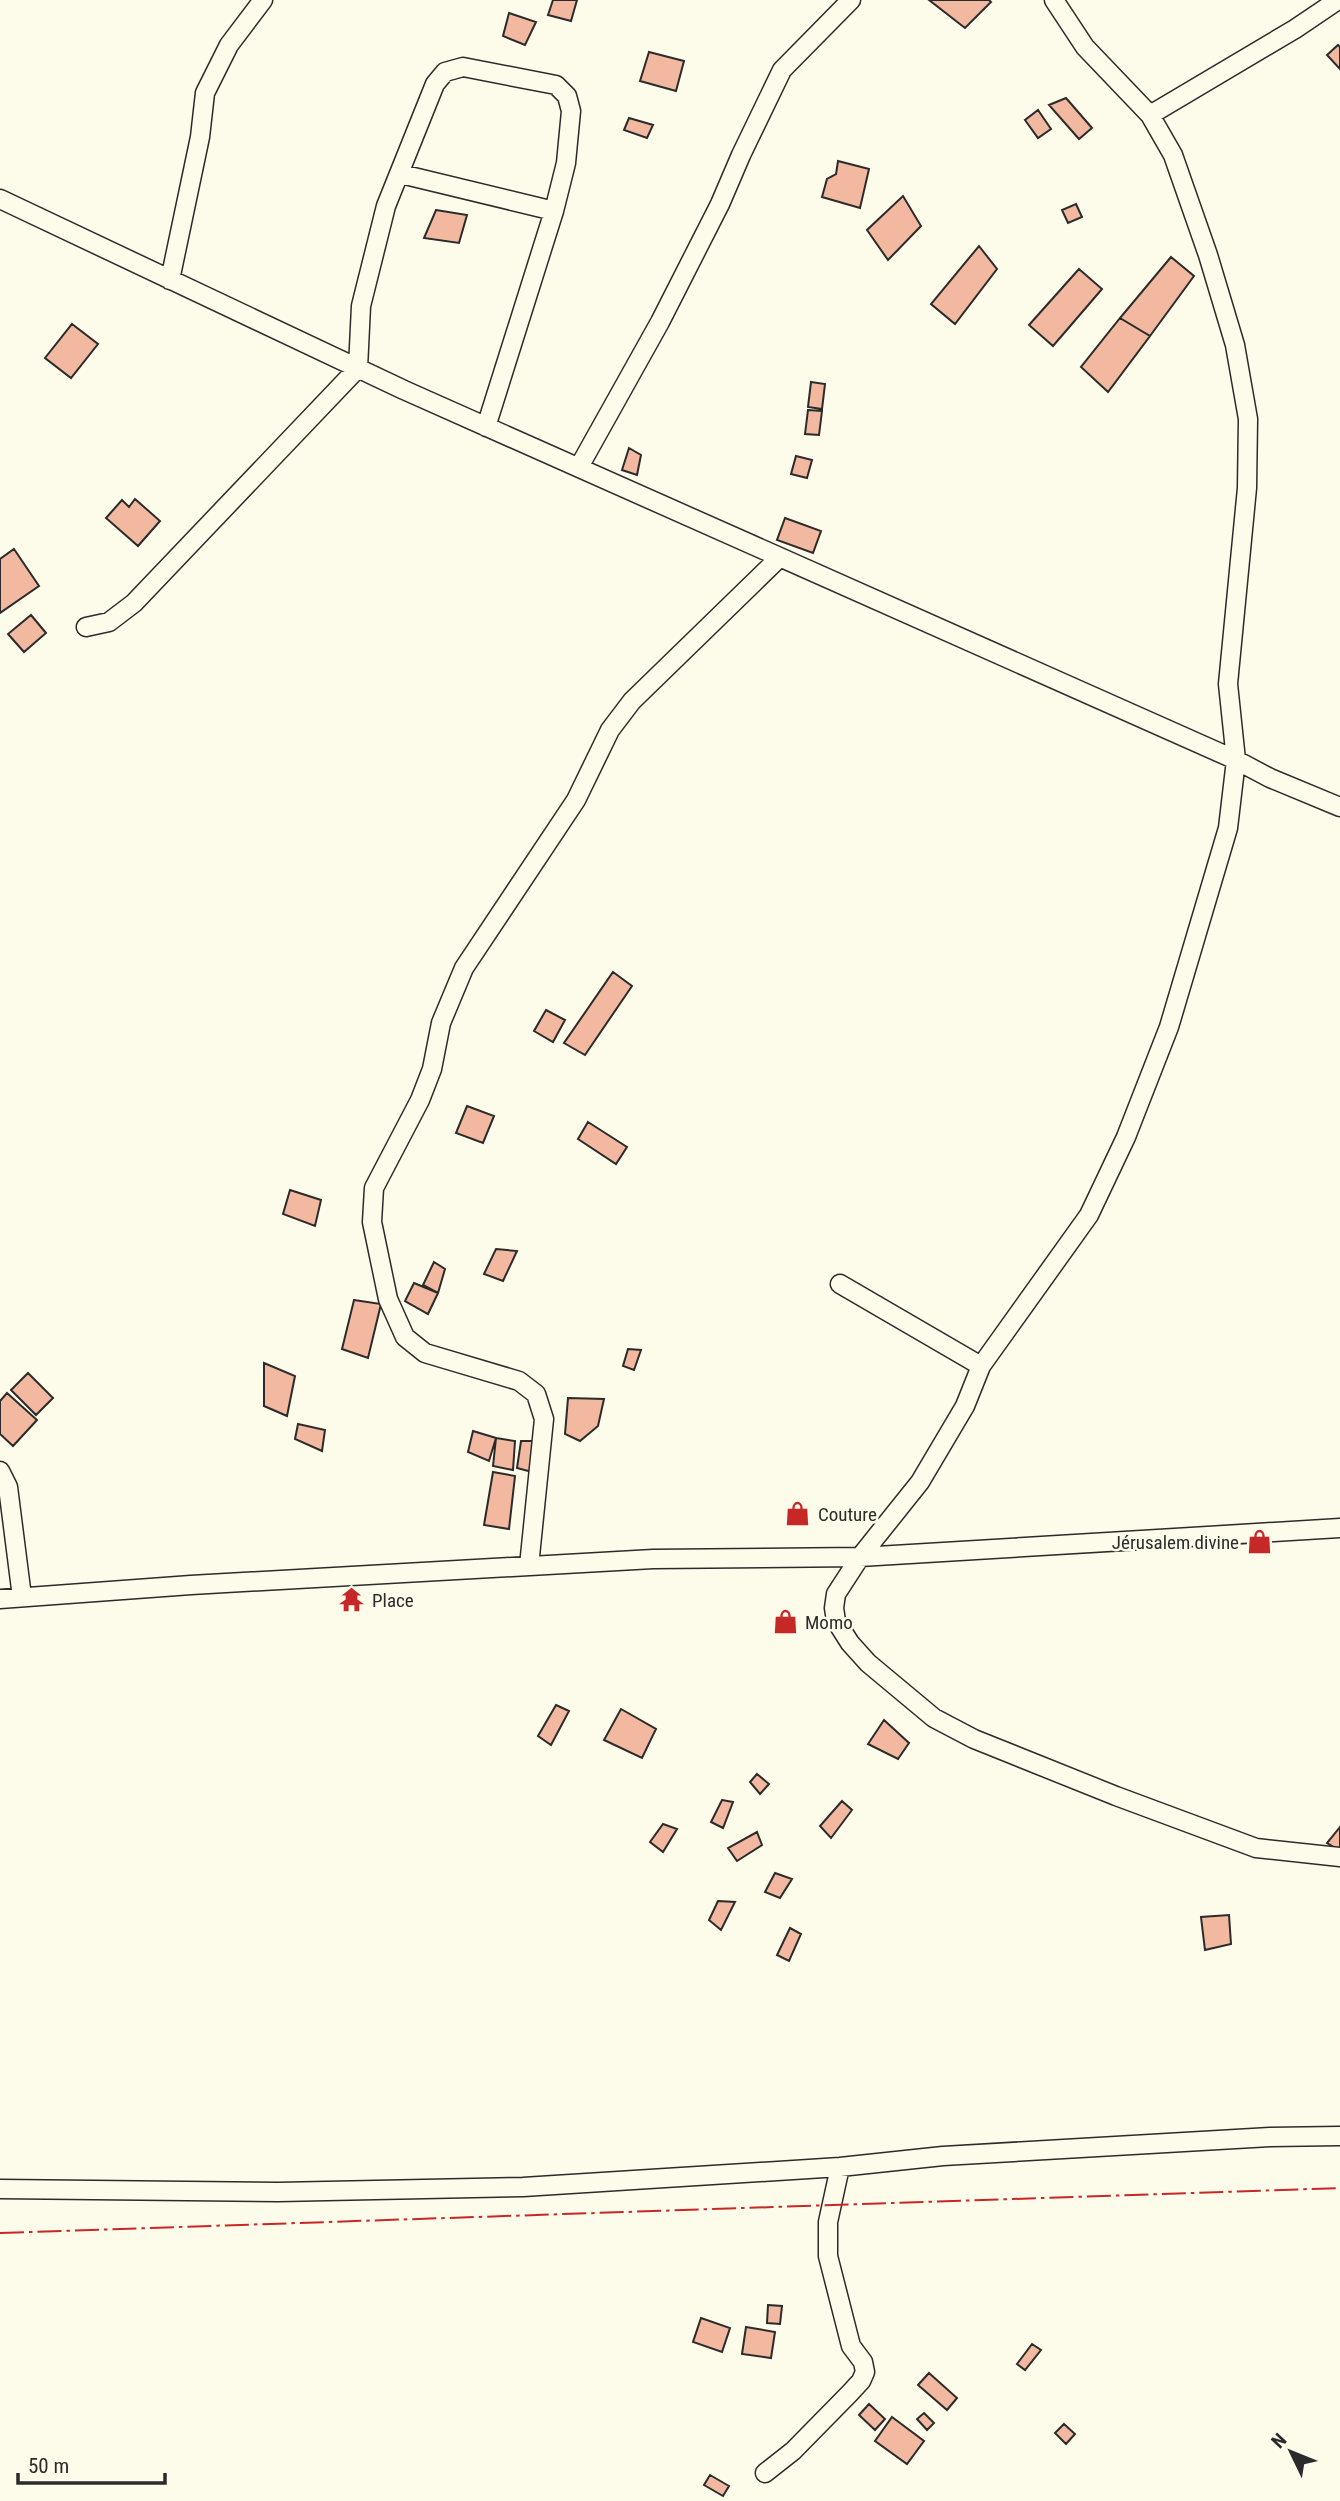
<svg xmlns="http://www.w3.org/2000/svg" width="1340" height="2501" font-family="'Roboto Condensed',sans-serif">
  <rect width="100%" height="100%" fill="#fdfbea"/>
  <path fill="#f2b8a0" stroke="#2b2b2b" stroke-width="2" d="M553,0H577L571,21L548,15Z
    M929,0H989L991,2L965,28Z
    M509,13L536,22L525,45L503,36Z
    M1338,45L1340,47V69L1327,55Z
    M649,52L684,61L676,91L640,81Z
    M1066,98L1092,128L1079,139L1049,105Z
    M1038,110L1051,129L1038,138L1025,120Z
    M629,118L653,125L647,138L624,130Z
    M838,161L869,169L860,208L822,197L827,179L836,174Z
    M903,196L921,226L888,260L867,230Z
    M1076,204L1082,217L1068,223L1062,210Z
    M436,210L467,215L459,243L424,238Z
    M979,246L997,269L955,324L931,304Z
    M1171,257L1194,276L1150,336L1120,318Z
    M1079,269L1102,289L1053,346L1029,325Z
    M1120,318L1150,336L1108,392L1081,367Z
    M72,324L98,344L71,378L45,358Z
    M811,382L825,384L822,409L808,407Z
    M808,410L822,411L819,435L805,434Z
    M629,448L641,455L637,475L622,470Z
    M796,456L812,460L807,478L791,474Z
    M135,499L160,521L138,546L106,518L122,500L129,507Z
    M785,518L821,531L813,553L777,540Z
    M14,549L39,586L0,613V559Z
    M31,615L46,633L24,652L8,634Z
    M613,972L632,986L585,1055L564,1043Z
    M546,1010L565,1020L553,1042L534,1031Z
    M467,1106L494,1116L483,1143L456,1133Z
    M588,1122L627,1147L616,1164L578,1139Z
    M290,1190L321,1200L315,1226L283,1214Z
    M496,1249L517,1251L503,1281L484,1274Z
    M434,1262L445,1269L438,1293L423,1285Z
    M414,1283L438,1293L428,1314L405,1301Z
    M354,1300L381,1304L368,1358L342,1349Z
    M628,1349L641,1350L634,1370L623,1366Z
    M264,1363L295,1376L287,1416L264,1406Z
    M28,1373L53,1398L36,1415L11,1390Z
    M7,1393L37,1420L13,1446L0,1434V1401Z
    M568,1398L604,1399L598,1426L580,1441L565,1434Z
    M298,1424L325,1430L322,1451L295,1439Z
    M473,1431L496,1438L489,1461L468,1452Z
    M496,1438L515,1441L513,1470L493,1466Z
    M521,1441H537L532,1472L517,1468Z
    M493,1472L515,1476L509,1529L484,1525Z
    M556,1705L569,1711L551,1745L538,1736Z
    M621,1709L656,1729L642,1758L604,1740Z
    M884,1720L909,1743L898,1759L868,1744Z
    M757,1774L769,1784L760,1794L750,1782Z
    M722,1800L733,1802L723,1828L711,1822Z
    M842,1801L852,1810L831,1838L820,1826Z
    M663,1824L677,1829L663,1852L650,1842Z
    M1340,1827V1851L1327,1843Z
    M757,1832L762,1845L737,1861L728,1848Z
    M775,1873L792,1879L780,1898L765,1892Z
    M718,1901L735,1902L721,1930L709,1920Z
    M1229,1915L1231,1944L1205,1950L1201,1917Z
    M790,1928L801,1934L789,1961L777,1955Z
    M768,2305L782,2306L780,2324L767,2323Z
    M701,2318L730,2328L722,2352L693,2342Z
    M746,2327L775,2332L771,2358L742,2354Z
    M1032,2344L1041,2350L1025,2370L1017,2364Z
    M929,2373L957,2398L947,2410L918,2385Z
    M869,2404L885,2419L875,2430L859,2415Z
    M924,2413L934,2423L927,2430L917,2419Z
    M892,2417L924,2441L907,2464L875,2441Z
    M1064,2424L1075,2434L1066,2444L1055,2433Z
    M710,2475L729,2486L723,2496L704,2485Z"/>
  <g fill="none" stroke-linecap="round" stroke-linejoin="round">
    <defs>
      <path id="street" d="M1150,115L1295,29L1338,0
        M401,174L554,211
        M0,199L404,390L1236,760L1270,778L1340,807
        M170,280L200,137L205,93L229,45L263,0
        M579,467L660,322L720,204L741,155L782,70L851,0
        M86,627L109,622L134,603L358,368L361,306L386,206L435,84L445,72L463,67L556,85L567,96L571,111L566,163L554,211L486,427
        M840,1284L981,1366L965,1406L920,1482L860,1557L836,1594L834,1608L836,1621L850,1643L868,1663L934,1718L974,1739L1116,1796L1256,1848L1340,1857
        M981,1366L1089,1215L1126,1137L1169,1027L1228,828L1236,760L1228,684L1247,488L1248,419L1235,345L1208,255L1173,155L1150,115L1085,47L1054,0
        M0,1471L8,1487L22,1597
        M529,1566L544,1419L536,1394L519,1381L425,1353L405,1337L388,1299L372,1222L374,1188L420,1100L432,1069L441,1023L464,968L576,800L610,730L632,701L779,558
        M0,1599L191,1585L653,1559L860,1557L1340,1528
        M0,2189L278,2192L523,2187L840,2167L943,2156L1270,2137L1340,2136
        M765,2473L793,2451L850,2393L861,2381L865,2372L863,2362L851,2346L828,2256V2222L840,2167"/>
    </defs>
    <use href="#street" stroke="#2b2b2b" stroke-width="21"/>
    <use href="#street" stroke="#fdfbea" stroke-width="18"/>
    <path stroke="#c62828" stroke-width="2" stroke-dasharray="24 5 3.5 5" stroke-linecap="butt" d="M0,2233L1340,2188"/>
  </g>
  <defs>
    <symbol id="shop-bare" viewBox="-9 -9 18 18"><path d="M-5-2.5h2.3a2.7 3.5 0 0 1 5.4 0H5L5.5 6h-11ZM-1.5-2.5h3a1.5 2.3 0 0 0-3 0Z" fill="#c62828" stroke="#fdfbea" stroke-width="2.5" paint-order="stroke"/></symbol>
    <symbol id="temple-bare" viewBox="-9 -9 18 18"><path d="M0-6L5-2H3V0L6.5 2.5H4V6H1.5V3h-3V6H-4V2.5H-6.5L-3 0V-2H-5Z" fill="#c62828" stroke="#fdfbea" stroke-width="2.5" paint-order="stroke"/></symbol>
  </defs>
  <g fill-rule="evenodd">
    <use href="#shop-bare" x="780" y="1496" width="35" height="35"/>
    <use href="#shop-bare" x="1242" y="1524" width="35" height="35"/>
    <use href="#temple-bare" x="334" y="1582" width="35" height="35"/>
    <use href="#shop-bare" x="768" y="1604" width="35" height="35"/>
  </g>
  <g text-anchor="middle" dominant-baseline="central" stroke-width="5" stroke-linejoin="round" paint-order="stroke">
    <g font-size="19" fill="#2b2b2b" stroke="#fdfbea" text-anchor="start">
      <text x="818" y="1514">Couture</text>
      <text x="1239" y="1542" text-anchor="end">Jérusalem divine</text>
      <text x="372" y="1600">Place</text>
      <text x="805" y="1622">Momo</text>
    </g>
  </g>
  <g transform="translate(1291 2452) rotate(313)" stroke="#fdfbea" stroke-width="5" paint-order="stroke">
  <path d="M0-5L12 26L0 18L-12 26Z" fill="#2b2b2b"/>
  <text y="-10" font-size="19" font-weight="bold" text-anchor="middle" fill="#2b2b2b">N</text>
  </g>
  <path d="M18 2473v10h147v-10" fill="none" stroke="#2b2b2b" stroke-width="3.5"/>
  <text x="28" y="2473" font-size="21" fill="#2b2b2b" stroke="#fdfbea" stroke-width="5" paint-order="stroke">50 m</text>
</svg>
